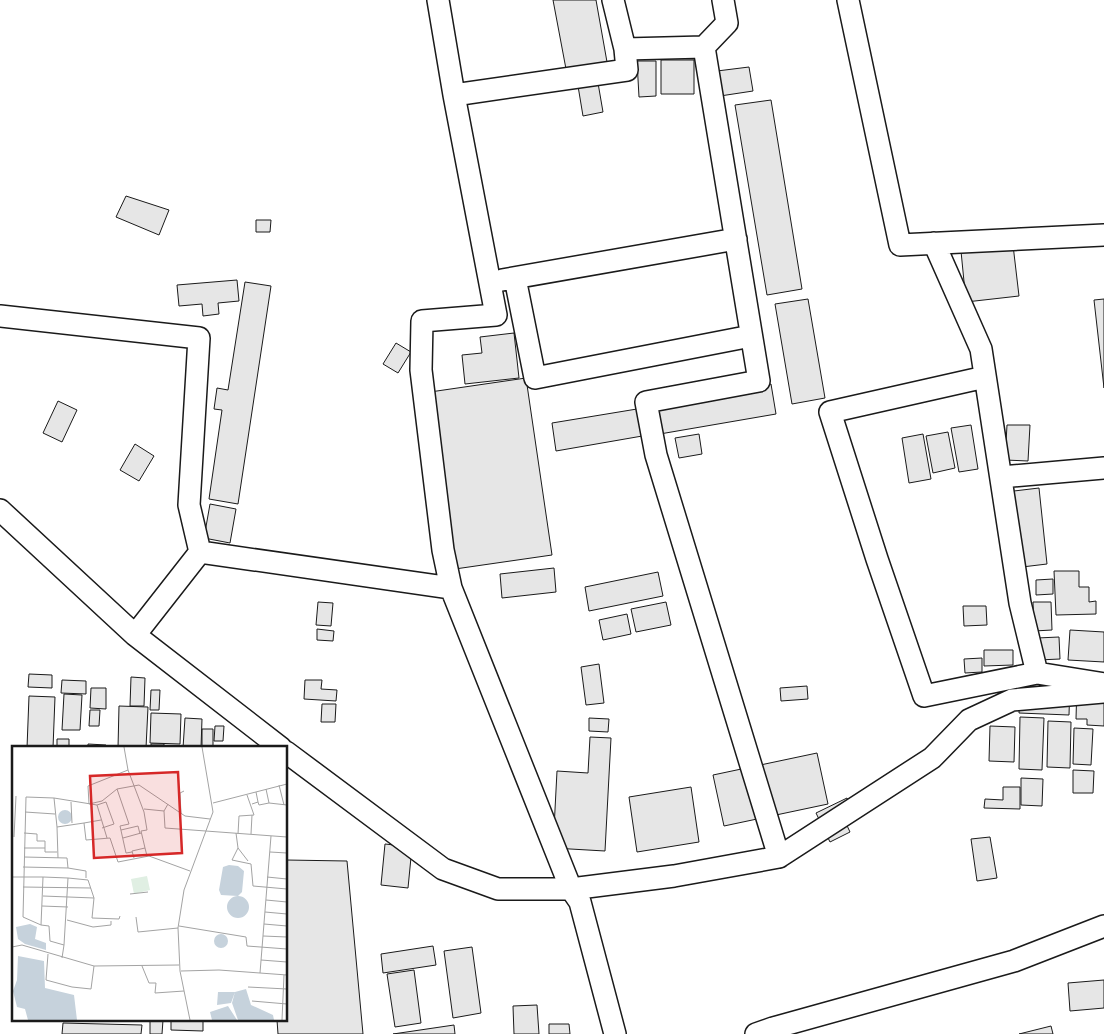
<svg xmlns="http://www.w3.org/2000/svg" width="1104" height="1034" font-family="'Playfair Display',serif">
  <rect width="100%" height="100%" fill="#fff"/>
  <path fill="#e6e6e6" stroke="#1a1a1a" d="M553,0H596L607,62L566,69Z
    M661,60H694V94H661Z
    M637,61H656V96L639,97Z
    M749,67L753,91L720,96L717,71Z
    M598,83L603,112L583,116L578,86Z
    M771,100L802,289L767,295L735,105Z
    M126,196L169,210L159,235L116,217Z
    M256,220H271L270,232H256Z
    M1013,245L1019,296L966,302L961,251Z
    M237,280L239,301L218,303L219,314L203,316L202,304L179,306L177,285Z
    M245,282L271,286L238,504L209,499L222,410L214,409L217,388L228,390Z
    M808,299L825,398L792,404L775,304Z
    M1104,299V388L1094,300Z
    M514,333L519,378L465,384L462,355L482,353L480,337Z
    M396,343L411,352L398,373L383,364Z
    M526,378L552,555L455,569L430,392Z
    M771,384L776,414L654,435L649,405Z
    M58,401L77,410L62,442L43,433Z
    M643,408L648,435L556,451L552,423Z
    M971,425L978,469L959,472L951,428Z
    M1007,425H1030L1028,461L1005,460Z
    M948,432L955,468L933,473L926,436Z
    M699,434L702,454L679,458L675,438Z
    M923,434L931,479L909,483L902,438Z
    M135,444L154,456L139,481L120,470Z
    M1039,488L1047,564L1022,567L1014,491Z
    M210,504L236,509L230,543L204,538Z
    M554,568L556,592L502,598L500,574Z
    M1054,571H1079V587H1089V602L1096,601V614L1056,615Z
    M658,572L663,596L589,611L585,587Z
    M1053,579V594L1036,595V580Z
    M318,602L333,603L331,626L316,625Z
    M666,602L671,625L636,632L631,609Z
    M1033,602H1051L1052,630L1034,631Z
    M963,606H986L987,625L964,626Z
    M627,614L631,634L603,640L599,620Z
    M317,629L334,631L333,641L317,640Z
    M1070,630L1104,632V662L1068,660Z
    M1059,637L1060,659L1038,660L1037,638Z
    M984,650H1013V665L984,666Z
    M982,658V672L965,673L964,659Z
    M599,664L604,703L586,705L581,667Z
    M29,674L52,675V688L28,687Z
    M131,677L145,678L144,706H130Z
    M62,680L86,681V694L61,693Z
    M305,680H322L321,689L337,690L336,701L304,699Z
    M1020,680L1070,682L1069,715L1019,713Z
    M1077,683L1104,684V726L1087,725V719H1076Z
    M807,686L808,699L781,701L780,688Z
    M91,688H106V709L90,708Z
    M151,690H160L159,710H150Z
    M64,694L82,695L80,730H62Z
    M29,696L55,697L53,748H27Z
    M322,704H336L335,722H321Z
    M119,706L148,707L146,748H118Z
    M90,710H100L99,726H89Z
    M151,713L181,714L180,744L150,743Z
    M1020,717L1044,718L1042,770L1019,769Z
    M185,718L202,719L201,748H183Z
    M589,718L609,719L608,732L589,731Z
    M1048,721L1071,722L1070,768L1047,767Z
    M215,726H224L223,741H214Z
    M990,726L1015,727L1014,762L989,761Z
    M1074,728L1093,729L1091,765L1073,764Z
    M202,729H213V748H202Z
    M590,737L611,738L605,851L553,848L557,771L588,773Z
    M57,739H69V748H57Z
    M88,744L106,745V748H88Z
    M151,744H164V748H151Z
    M817,753L828,804L724,826L713,775Z
    M1073,770L1094,771L1093,793H1073Z
    M1021,778L1043,779L1042,806L1021,805Z
    M691,787L699,842L637,852L629,797Z
    M1003,787H1020V809L984,808L985,799L1003,800Z
    M847,798L854,812L843,817L850,832L830,842L816,813Z
    M990,837L997,878L977,881L971,839Z
    M385,844L412,847L408,888L381,885Z
    M286,860L347,861L363,1034H278L277,1020H286Z
    M433,946L436,965L383,973L381,954Z
    M472,947L481,1013L453,1018L444,951Z
    M414,970L421,1023L395,1027L387,974Z
    M1104,980V1008L1070,1011L1068,983Z
    M537,1005L539,1034H514L513,1006Z
    M150,1020H163L162,1034H150Z
    M171,1020H203V1031L171,1030Z
    M63,1023L142,1025L141,1034H62Z
    M549,1024H569L570,1034H549Z
    M454,1025L455,1034H393Z
    M1051,1026L1053,1034H1019Z"/>
  <g fill="none" stroke-linecap="round" stroke-linejoin="round">
    <defs>
      <path id="street" d="M438,0L454,95L627,70L625,49L613,0
        M848,0L900,245L1104,235
        M704,47L727,23L723,0
        M625,49L704,47L759,381L646,402L656,455L779,857
        M454,95L496,315L422,321L421,370L443,550L451,588L571,889L580,902L615,1034
        M934,243L981,349L1020,603L1037,673L1104,684
        M515,278L535,378L751,336
        M502,280L736,239
        M0,316L199,338L189,505L200,552L135,635
        M985,377L830,412L877,559L924,696L1037,673
        M1001,477L1104,468
        M0,510L135,635L281,748
        M200,552L451,588
        M286,752L443,869L498,889H571L674,876L779,857L932,758L969,720L1012,700L1104,692
        M756,1034L773,1028L1014,961L1104,926"/>
    </defs>
    <use href="#street" stroke="#1a1a1a" stroke-width="24"/>
    <use href="#street" stroke="#fff" stroke-width="21"/>
  </g>
  <g transform="translate(12 746)">
    <rect width="275" height="275" fill="#fff"/>
    <path d="M135,130L138,144L122,148L119,133Z" fill="#e0efe3"/>
    <path d="M46 71a7 7 0 1 1 14 0a7 7 0 1 1-14 0ZM217,119L226,120L232,125L230,146L226,150L209,149L207,144L211,121ZM215 161a11 11 0 1 1 22 0a11 11 0 1 1-22 0ZM18,178L25,181L23,193L34,197V204L13,198L6,193L4,181ZM202 195a7 7 0 1 1 14 0a7 7 0 1 1-14 0ZM6,210L32,215L33,242L62,249L65,274H16L13,263L5,261L1,245L5,234ZM234,243L239,259L261,269L262,274H226L220,257L223,246ZM206,246H223L219,257L205,259ZM216,260L225,274H200L198,266Z" fill="#c6d2dc"/>
    <path fill="none" stroke="#a3a3a3" stroke-width="1" d="M112,1L116,24L132,66L135,84L129,85L133,102M116,24L76,40L77,58L90,55L105,43L127,39L173,70L198,73M267,39L272,59M105,43L117,78L108,80L114,107L120,106M59,56L60,77M246,56L247,59L257,57L254,43M201,57L275,38M257,57L275,59M156,58L152,65L153,82L275,91M240,58L246,56L244,46M85,59L94,56L102,78L90,82M132,63L152,65M13,66L43,68M169,68L168,47L172,45M72,77L89,74M45,81L46,112M109,84L126,80L128,88M12,87L25,88V95H33V106H45M224,87L226,102L220,114L239,118L241,140L275,143M226,88L227,70L242,69L235,49M239,88L240,69M2,91L4,50M95,92L85,59L42,52L45,81L72,77L74,94L98,92L106,116L137,110L178,125M111,92L129,87M12,102H33M226,102L236,115M258,106L275,107M122,112L120,105L133,102L135,110M11,121L56,122L55,112L12,111M56,122L74,125V132M0,131H31M255,131L275,133M56,132L76,134L82,152L80,172L107,173L108,170M11,141L79,142M118,148L136,146M31,150L82,152M254,154L275,156M30,160L56,161M253,166L275,168M124,171L126,186L166,182M55,174L81,181L99,179V175M252,178L275,180M29,179L11,171L14,51L42,52M167,180L234,191L235,200L275,203M251,190L275,191M0,201L10,199L82,220L167,219M36,208L34,234L60,241L79,243L82,220M50,212L52,199L38,195L37,180L29,179L31,131L56,132L52,199M249,214L275,216M130,220L137,237H144L143,247L172,245M169,225L207,224L275,229M248,227L259,90M236,241L275,243M240,255L275,258M178,274L168,225L166,182L172,144L201,66L190,1M270,274L272,229"/>
    <path fill="#d62828" fill-opacity="0.15" stroke="#d62828" stroke-width="2.5" d="M166,26L170,107L82,112L78,30Z"/>
    <rect width="275" height="275" fill="none" stroke="#1a1a1a" stroke-width="2.5"/>
  </g>
</svg>
